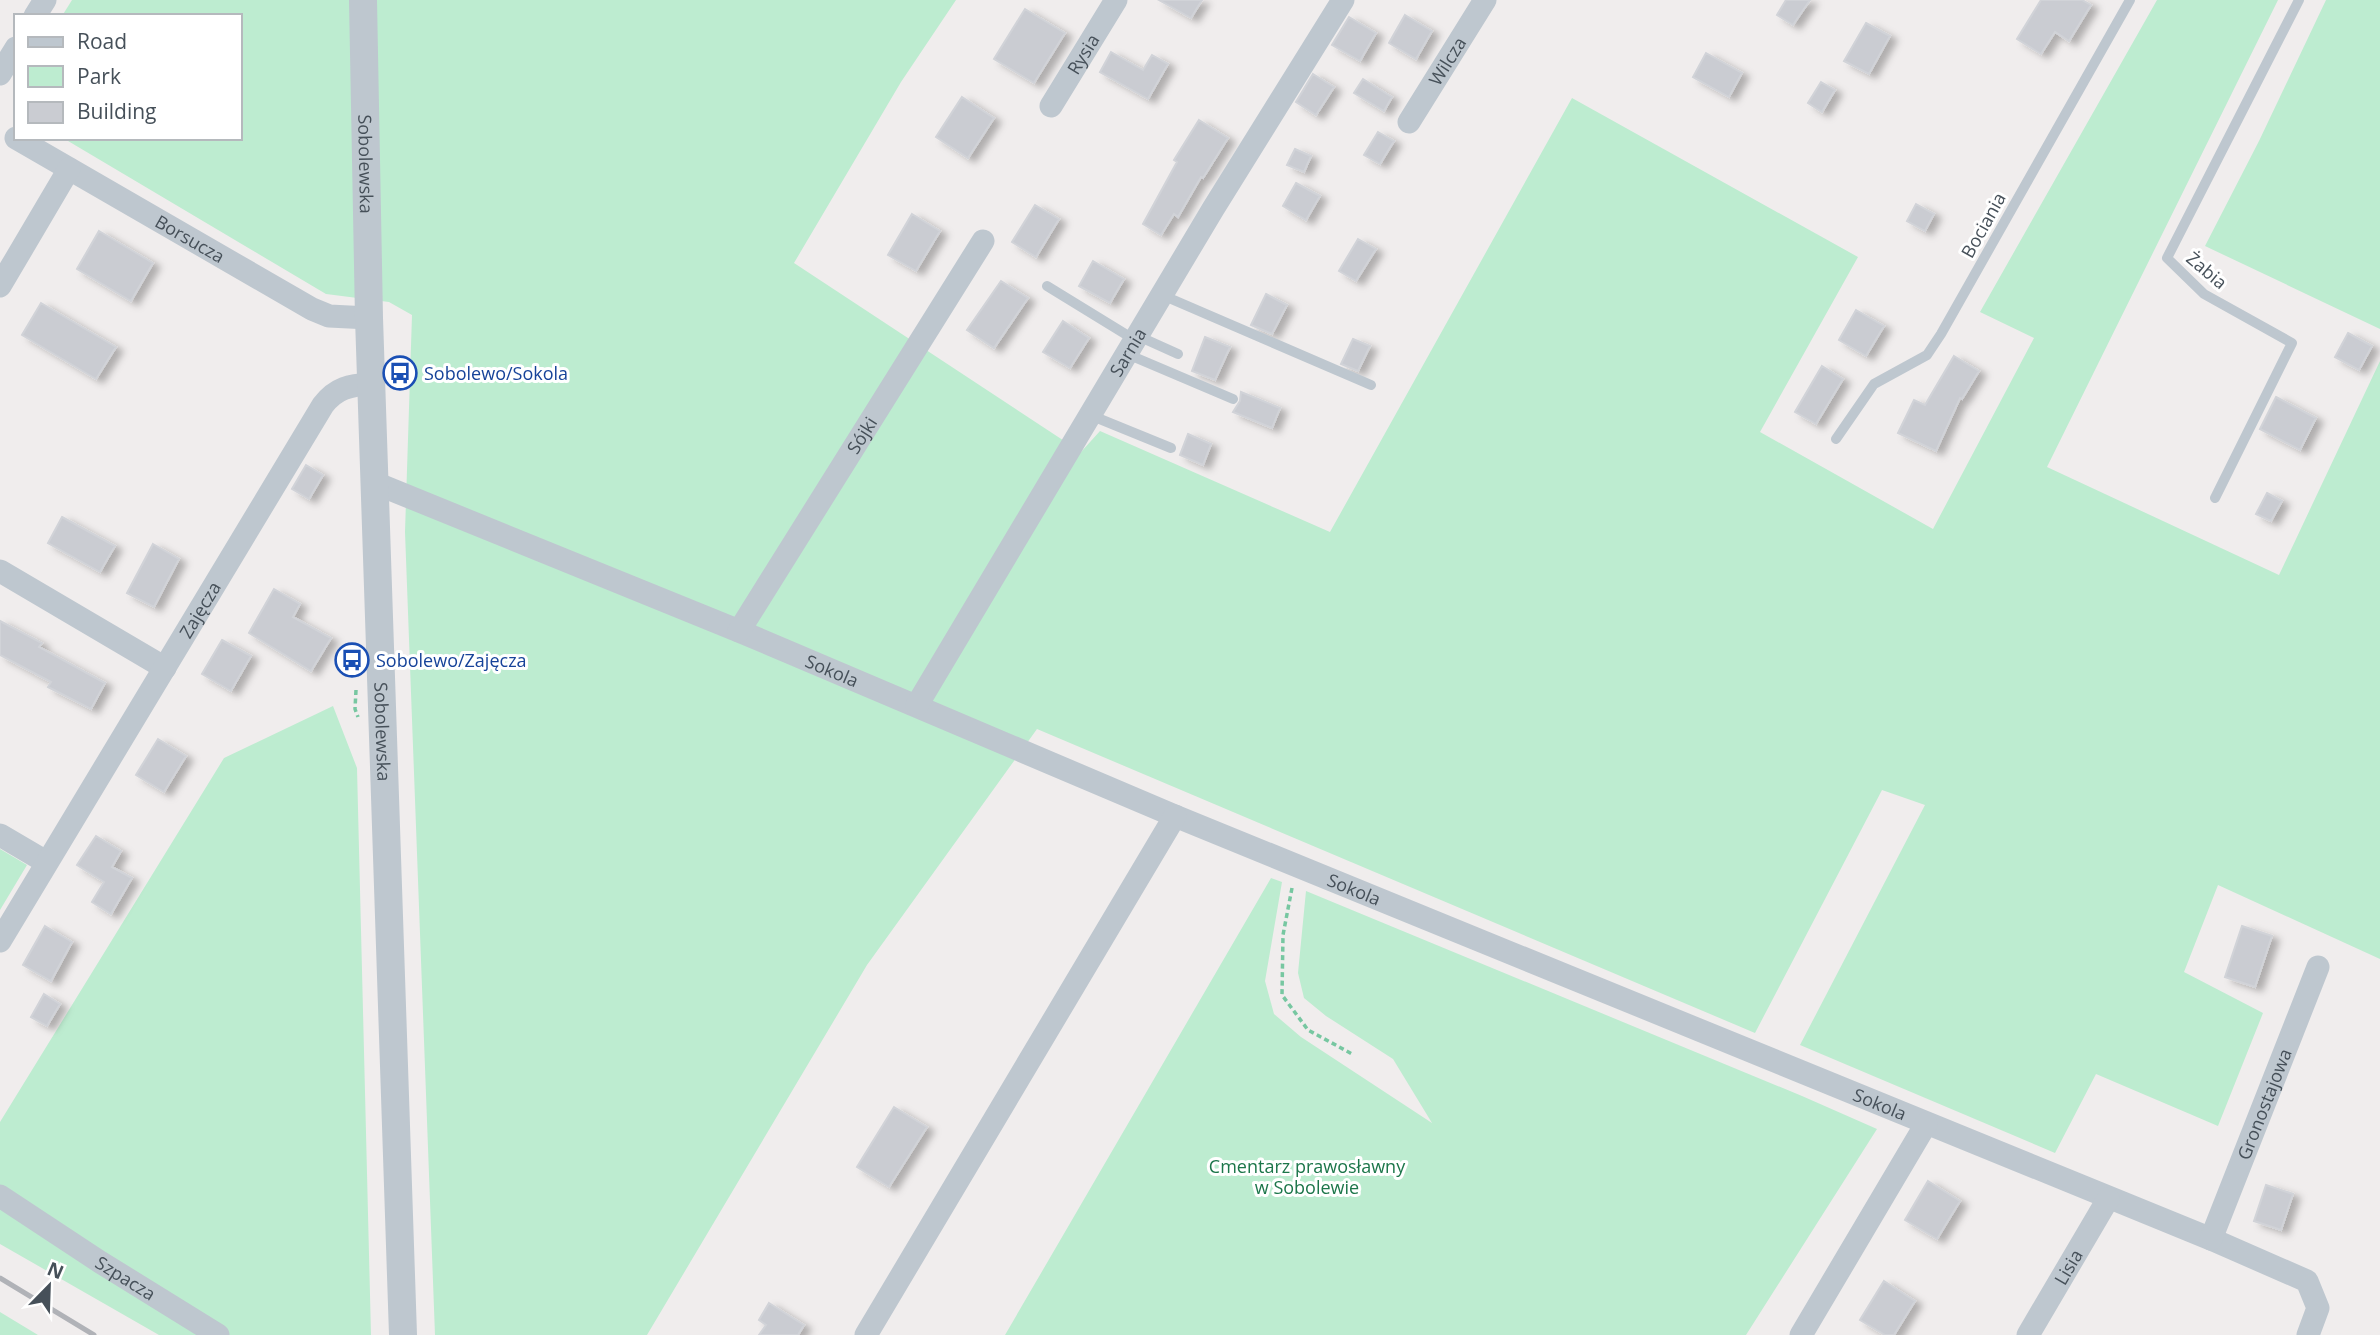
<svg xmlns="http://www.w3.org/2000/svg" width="2380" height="1335" font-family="'Open Sans',sans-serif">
  <defs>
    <filter id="shadow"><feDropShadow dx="7" dy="4" stdDeviation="3.5" flood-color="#0004"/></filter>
  </defs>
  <rect width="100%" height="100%" fill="#f0eded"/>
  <path fill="#bdecd0" d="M72,0H956L901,82L794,263L1081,452L1100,431L1330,532L1572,98L1858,257L1760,432L1933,529L2034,338L1980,312L2157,0H2278L2047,467L2279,575L2380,361V959L2218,885L2184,972L2263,1013L2218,1126L2096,1074L2055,1153L1800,1045L1925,805L1882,790L1755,1033L1037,729L867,965L647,1335H435L405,532L412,315L389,302L326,294L63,138H240V16H62Z
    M2326,0H2380V329L2205,246L2259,141Z
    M333,706L357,768L371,1335H159L0,1244V1122L224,758Z
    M0,849L27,865L0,910Z
    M1271,878L1282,882L1265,981L1274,1014L1301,1037L1432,1123L1393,1059L1326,1016L1304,998L1298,973L1306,891L1802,1096L1877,1129L1746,1335H1005Z
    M0,1312L38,1335H0Z"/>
  <path fill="#caccd2" stroke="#d1d3d8" stroke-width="2" filter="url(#shadow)" d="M1159,0H1202L1191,18Z
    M1786,0H1810L1793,25L1777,15Z
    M2041,0H2082L2091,5L2069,41L2055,32L2041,54L2017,39Z
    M1025,9L1065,33L1034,83L994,59Z
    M1405,15L1432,31L1416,59L1389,43Z
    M1349,17L1376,33L1360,61L1332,45Z
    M1866,23L1890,36L1869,74L1844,61Z
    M1111,52L1143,70L1152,55L1168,64L1148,99L1100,72Z
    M1706,53L1742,73L1729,97L1693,77Z
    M1313,74L1334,87L1316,115L1296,102Z
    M1363,79L1392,97L1384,111L1354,93Z
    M1821,82L1835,90L1822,112L1808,103Z
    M962,97L994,118L968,158L936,137Z
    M1199,120L1228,138L1203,178L1201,177L1178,217L1174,214L1161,235L1143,224L1177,162L1174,160Z
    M1378,132L1394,141L1380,164L1364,155Z
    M1295,149L1311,156L1304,172L1287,165Z
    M1296,183L1320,196L1306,220L1283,206Z
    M1916,204L1934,214L1925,231L1907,221Z
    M1035,205L1059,219L1036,257L1012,242Z
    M912,214L940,231L916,271L888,255Z
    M99,231L153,263L131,301L77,269Z
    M1358,239L1376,249L1356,281L1339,271Z
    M1093,261L1124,279L1110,303L1079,286Z
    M1001,281L1028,298L994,348L967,330Z
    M1266,294L1287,305L1272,334L1251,325Z
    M41,303L116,347L96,379L22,335Z
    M1856,310L1884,326L1866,356L1839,340Z
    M1063,321L1089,338L1070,368L1043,352Z
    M2348,333L2372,346L2359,370L2335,357Z
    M1205,337L1230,347L1215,380L1192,371Z
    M1353,339L1370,346L1358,371L1341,364Z
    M1954,356L1979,371L1962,399L1960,398L1936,451L1898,433L1914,400L1925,405Z
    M1822,366L1843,379L1816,424L1795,412Z
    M1241,392L1280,408L1272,428L1233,412L1240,401Z
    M2276,397L2316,418L2300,450L2260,429Z
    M1188,434L1211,444L1203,465L1180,455Z
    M306,465L323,475L309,499L292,489Z
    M2267,493L2282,501L2271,521L2256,514Z
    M62,517L115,546L100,572L48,543Z
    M153,544L179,559L154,607L127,593Z
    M274,589L300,604L293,617L331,638L311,671L249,633Z
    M0,621L42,643L39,647L105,683L91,709L48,687L51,682L0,655Z
    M222,640L251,656L231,691L202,674Z
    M158,739L186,756L164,792L136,775Z
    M96,836L121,851L112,867L132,878L111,914L92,902L104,882L77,865Z
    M45,926L72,942L51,981L23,965Z
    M2242,926L2272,936L2255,987L2225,977Z
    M44,994L60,1004L47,1026L31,1017Z
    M894,1107L927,1127L889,1187L857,1167Z
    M1928,1181L1960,1201L1937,1239L1905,1220Z
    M2266,1185L2293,1194L2281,1230L2254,1221Z
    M1884,1281L1915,1301L1894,1335H1885L1860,1320Z
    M769,1303L804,1325L798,1335H759L766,1325L759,1320Z"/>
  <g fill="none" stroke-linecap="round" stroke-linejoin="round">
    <path stroke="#77c7a1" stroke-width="3.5" stroke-dasharray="5 3.5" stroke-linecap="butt" d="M356,690L355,709L358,717
      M1292,888L1283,935L1282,995L1308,1030L1354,1055"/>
    <path stroke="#bec7cf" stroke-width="10" d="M1047,286L1135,340
      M1162,295L1371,385
      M1138,336L1178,354
      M1127,354L1233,399
      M1090,415L1171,448
      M1836,439L1874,384L1927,355L1941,334L2130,0
      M2215,498L2292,343L2204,294L2167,258L2299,0"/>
    <g stroke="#bec7cf" stroke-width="23">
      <path d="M35,16L45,0"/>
      <path d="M0,74L16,48"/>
      <path id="s1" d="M1051,106L1116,0"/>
      <path id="s2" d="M1409,122L1485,0"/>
      <path id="s3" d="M16,138L312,309L329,316L369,318"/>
      <path d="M0,286L69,169"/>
      <path id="s4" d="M375,483L739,631L1175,816L2211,1239L2307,1281L2318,1308L2308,1335"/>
      <path d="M0,571L165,668"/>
      <path id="s5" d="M739,631L983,241"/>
      <path id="s6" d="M917,705L1213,209L1343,0"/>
      <path d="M0,835L46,862"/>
      <path id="s7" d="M0,941L323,405C336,388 350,385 371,384"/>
      <path id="s8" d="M0,1196L100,1262L218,1335"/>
      <path id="s9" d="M2211,1239L2318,967"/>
      <path d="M866,1335L1175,816"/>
      <path d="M1801,1335L1926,1124"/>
      <path id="s10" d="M2028,1335L2108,1199"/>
    </g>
    <path stroke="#bec7cf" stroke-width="28" id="s11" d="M363,0L369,318L403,1335"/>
    <path stroke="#b0b2b7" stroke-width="5" d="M0,1278L94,1335"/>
  </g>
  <defs>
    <symbol id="bus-ring" viewBox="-11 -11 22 22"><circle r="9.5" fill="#fff" stroke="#1a4fb4" stroke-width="1.5"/><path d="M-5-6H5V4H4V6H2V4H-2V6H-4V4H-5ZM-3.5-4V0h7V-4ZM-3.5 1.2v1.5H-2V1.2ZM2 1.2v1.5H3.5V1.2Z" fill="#1a4fb4"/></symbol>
  </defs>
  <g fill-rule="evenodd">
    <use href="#bus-ring" x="381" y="354" width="38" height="38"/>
    <use href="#bus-ring" x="333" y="641" width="38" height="38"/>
  </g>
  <g text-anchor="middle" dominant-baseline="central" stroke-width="6" stroke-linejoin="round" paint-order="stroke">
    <g font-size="18" fill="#465059" stroke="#fff">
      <text stroke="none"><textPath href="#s1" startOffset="61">Rysia</textPath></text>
      <text stroke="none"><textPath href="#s2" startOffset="72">Wilcza</textPath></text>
      <text stroke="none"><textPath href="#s11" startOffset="164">Sobolewska</textPath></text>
      <text transform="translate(1983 225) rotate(-61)">Bociania</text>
      <text stroke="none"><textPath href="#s3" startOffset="201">Borsucza</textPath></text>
      <text transform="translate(2207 270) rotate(40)">Żabia</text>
      <text stroke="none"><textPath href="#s6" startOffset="411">Sarnia</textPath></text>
      <text stroke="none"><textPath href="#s5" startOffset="231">Sójki</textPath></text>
      <text stroke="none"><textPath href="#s7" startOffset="387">Zajęcza</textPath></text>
      <text stroke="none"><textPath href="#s4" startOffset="494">Sokola</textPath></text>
      <text stroke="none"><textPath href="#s11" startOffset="732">Sobolewska</textPath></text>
      <text stroke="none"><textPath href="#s4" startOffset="1060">Sokola</textPath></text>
      <text stroke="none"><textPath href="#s9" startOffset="145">Gronostajowa</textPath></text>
      <text stroke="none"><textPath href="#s4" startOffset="1628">Sokola</textPath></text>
      <text stroke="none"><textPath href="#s10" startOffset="79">Lisia</textPath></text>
      <text stroke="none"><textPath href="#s8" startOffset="150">Szpacza</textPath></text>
    </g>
    <g font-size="18" fill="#164399" stroke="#fff" text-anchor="start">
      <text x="424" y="373">Sobolewo/Sokola</text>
      <text x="376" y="660">Sobolewo/Zajęcza</text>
    </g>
    <g font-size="18" fill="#1c764a" stroke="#fff">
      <text x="1307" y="1166">Cmentarz prawosławny<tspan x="1307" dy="21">w Sobolewie</tspan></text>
    </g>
  </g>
  <rect x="14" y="14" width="228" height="126" fill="#ffffff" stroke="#b5b9bd" stroke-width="2"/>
  <rect x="28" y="37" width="35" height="10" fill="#bec7cf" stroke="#b5b9bd" stroke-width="2"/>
  <text x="77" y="49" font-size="21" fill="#465059">Road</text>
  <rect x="28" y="66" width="35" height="21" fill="#bdecd0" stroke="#b5b9bd" stroke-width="2"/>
  <text x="77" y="84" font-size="21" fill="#465059">Park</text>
  <rect x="28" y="102" width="35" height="21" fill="#caccd2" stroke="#b5b9bd" stroke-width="2"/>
  <text x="77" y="119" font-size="21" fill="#465059">Building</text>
  <g transform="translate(49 1286) rotate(23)" stroke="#ffffff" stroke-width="5" paint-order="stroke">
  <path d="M0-5L12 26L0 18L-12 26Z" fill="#465059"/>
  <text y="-10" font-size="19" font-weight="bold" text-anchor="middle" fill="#465059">N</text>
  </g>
</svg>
